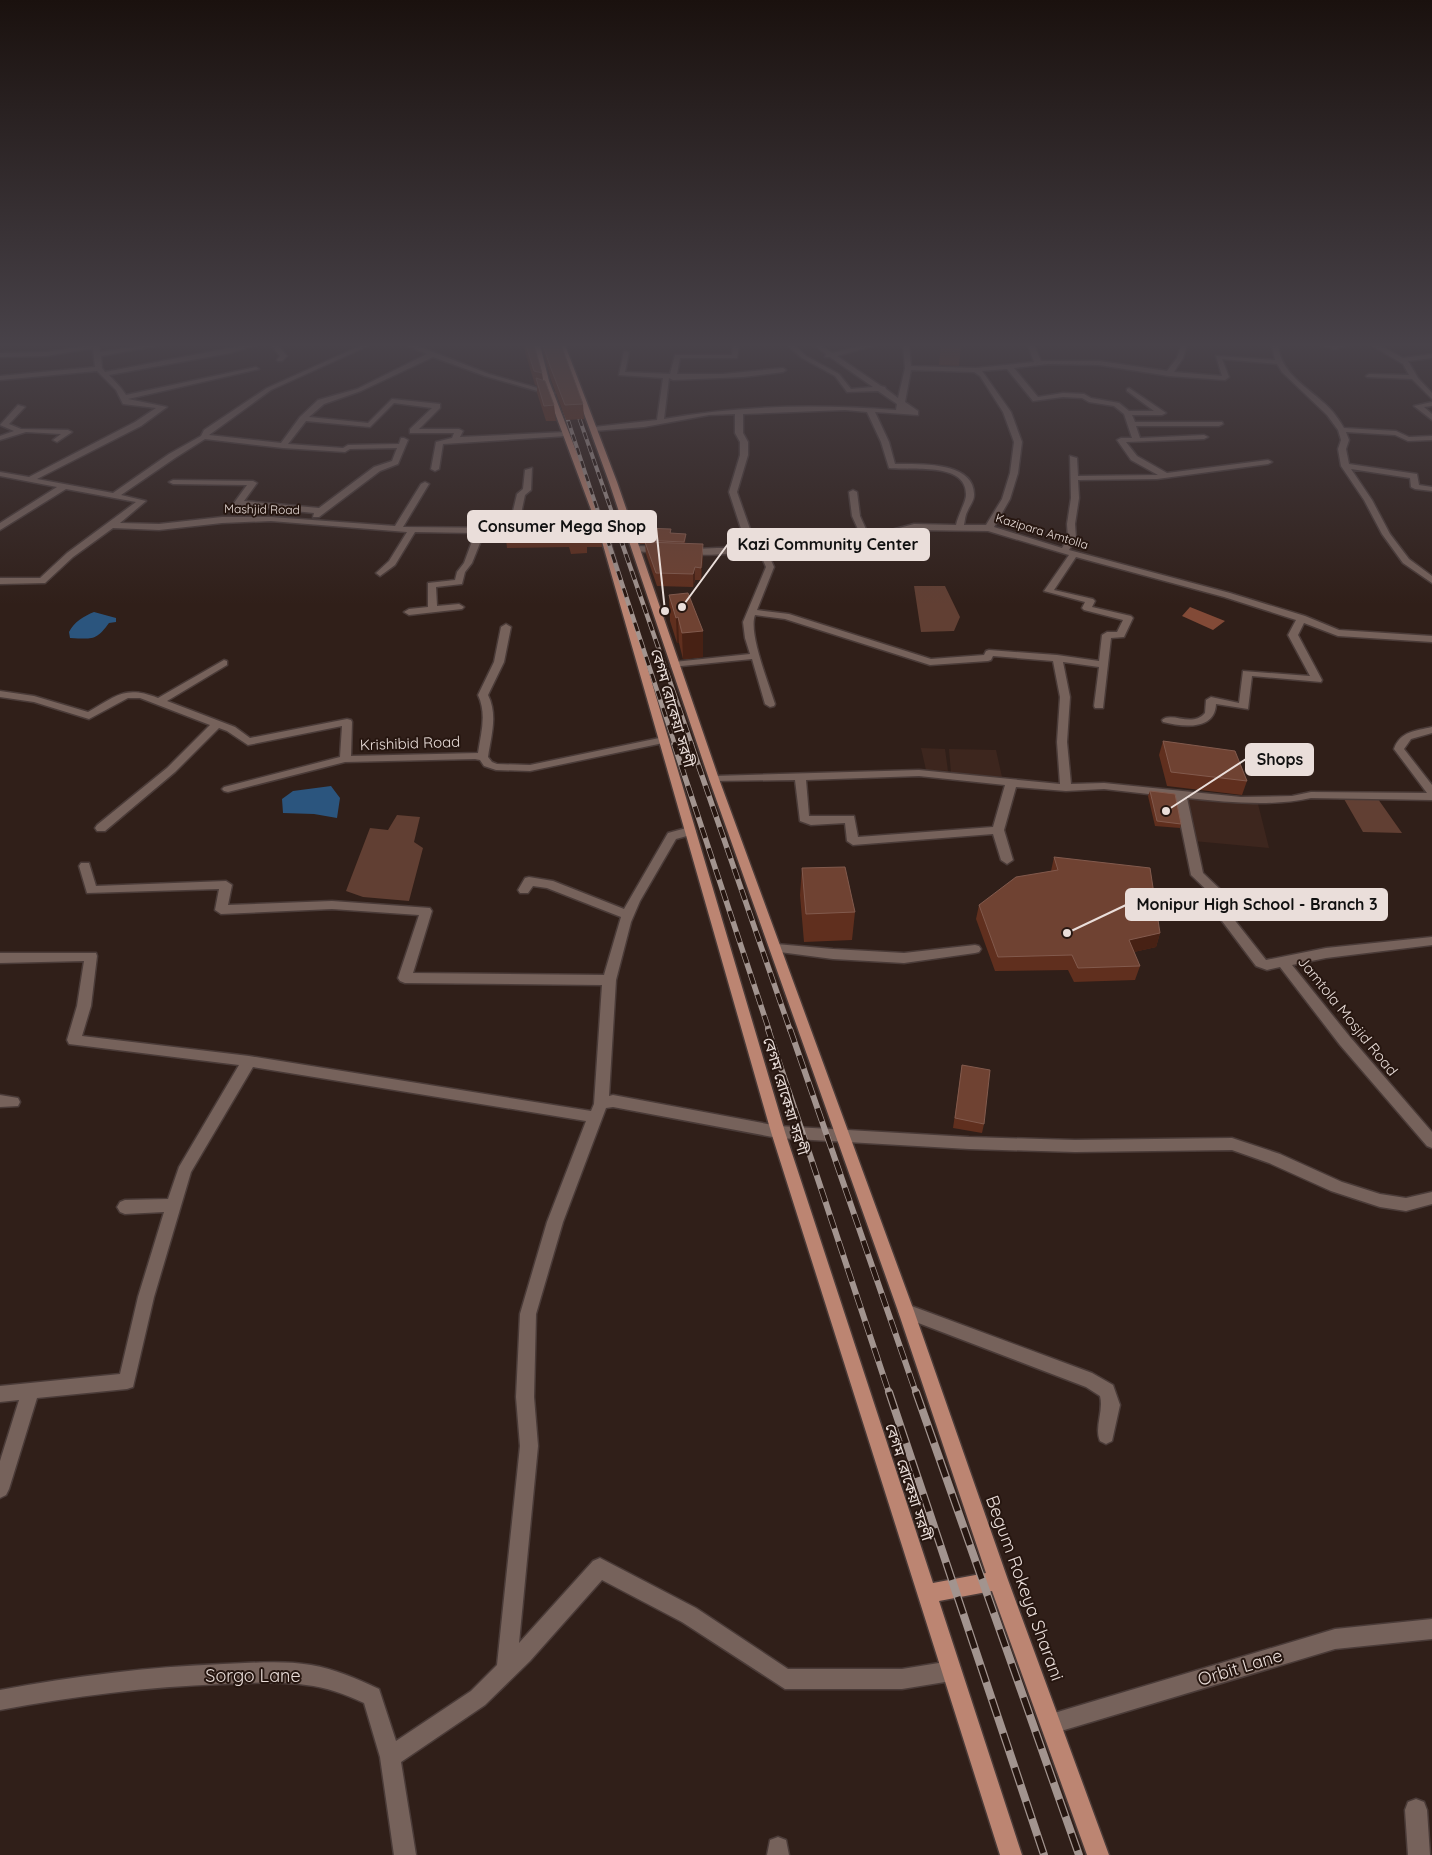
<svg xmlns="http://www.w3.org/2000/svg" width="1432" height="1855" font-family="Quicksand,'Noto Sans Bengali',sans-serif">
  <rect width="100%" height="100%" fill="#301f19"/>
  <path fill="#3d261e" d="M921,748L945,749L948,771L926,770Z
    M949,749L996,750L1002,777L951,773Z
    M1185,797L1258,804L1269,848L1193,841Z"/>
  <path fill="#613f33" d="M914,586H945L960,617L954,631L921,632Z
    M1344,799H1378L1402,833L1363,832Z
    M397,815L420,817L414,842L423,848L409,901L363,897L346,891L370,828L388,830Z"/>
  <path fill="#824a37" d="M1190,607L1225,621L1213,630L1182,616Z"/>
  <path fill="#2b557e" d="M94,612L116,618V622L109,623C96,641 92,639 70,638L69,632C74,622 84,616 94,612Z
    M331,786L340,798L337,818L314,814L283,813L282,799L293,791Z"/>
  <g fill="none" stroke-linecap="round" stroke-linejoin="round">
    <defs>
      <path id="street" d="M90,345H99L100,352L144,345H160L101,356L102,368L105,372L245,345H256L230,353L109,375L121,388L126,395L256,367L259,369L128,399L167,407L141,426L37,479L113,493L169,454L201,436L204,430L267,388L362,345H370L271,390L209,435L281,443L300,417L318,400L357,389L427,354L406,345H415L489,374L555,393L551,395L485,376L433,357L361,391L324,404L309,417L368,423L392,399L440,404V408L419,429H459L463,431L460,437L566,432L570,434L566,436L443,444L439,469L435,471L431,469L436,442L452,438L454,433H410V429L432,408L394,403L370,427L306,421L288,444L343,448L348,445L399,444L401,438H404L408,440L398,464L380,471L319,517H313L314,513L235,505L234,503L247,485L173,484L169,482L173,480L253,481L257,483L244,501L319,508L374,467L392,461L397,448L350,449L345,452L283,448L205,439L175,458L121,495L146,501L120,523L159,524L222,517H271L395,526L421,484L425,482L429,484L403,527L509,528L517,494L523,489L525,470L532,468L531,490L525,495L518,528L523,529V533H484L472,563L465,572L462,584L436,587L437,606L459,604L464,607L462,609L409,615L404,612L409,609L428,607V583L455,580L457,572L464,563L475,533L415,532L395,565L380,576L376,573L389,561L407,532L271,521L222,523L159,530L113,528L73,557L45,583L0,584V578H40L67,553L136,502L66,489L0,530V523L57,487L0,476V472L29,477L135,422L156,408L123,404L116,390L97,371L0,380V376L95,367L93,348L46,356L0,357V353L46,352Z
        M271,345H278L286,355L287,356L282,361H278L277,360L280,356Z
        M733,345H739L737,358H680L677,374H723L783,368L786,370L783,372L743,377L673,380L669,378L664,419C740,405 819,404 896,410L897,404L878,391L847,392L835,376L802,358L787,345H794L806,356L839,374L851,389L873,387L830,357H825L826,354L814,345H821L832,353L865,345H876L837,356L881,386L885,387L886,389L898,398L905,368L903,345H909L911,366L976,368L1034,362L1028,345H1034L1041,361H1099L1167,371L1177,358L1181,345H1187L1183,358L1174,372L1222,376L1216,356L1275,360L1272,345H1278C1281,377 1314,390 1333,412C1337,417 1341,423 1344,428L1396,431L1409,437L1432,436V440L1408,441L1395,435L1346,432L1349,440L1346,449L1349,464L1417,474L1419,485L1432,487V491L1415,489L1411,487L1410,478L1351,469L1372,500L1390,534L1409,559L1432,576V583L1403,563L1382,534L1364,500L1341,466L1338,449L1341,440L1338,430L1327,415L1282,372L1277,364L1222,359L1229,377L1225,380L1169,376L1099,365L1048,364L1014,368L1038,397L1063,393L1084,394L1091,398L1119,403L1129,411H1154L1127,391V389L1129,388L1166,413L1162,415H1132L1135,422H1222L1223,424L1219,426H1136L1140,438L1204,435L1208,437L1204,439L1126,442L1137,456L1167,473L1268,460L1272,462L1268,464L1157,479L1078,480L1079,498L1075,524L1076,538L1069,550L1230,593L1305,616L1339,630L1432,636V642L1338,636L1304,623L1298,635L1322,680L1321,682L1252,676L1248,709L1216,704C1215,731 1182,727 1163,722L1162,720C1172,711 1192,728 1205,713L1206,700L1211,697L1239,703L1243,671L1310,676L1288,635L1296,620L1224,597L1076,557L1054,590L1093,599L1095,601L1092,607L1131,616L1133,618L1124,637L1111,638L1103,708H1095L1094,706L1099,667L1063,662L1070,697L1067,742L1071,784L1104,783L1241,797L1292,796L1311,792L1427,793L1394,749C1400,731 1416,731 1432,727V733L1411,739L1404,749L1432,785V800L1311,798C1270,807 1228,802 1187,798L1203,873L1224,893L1229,913L1266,960L1326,948L1432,937V945L1326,958L1292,965L1350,1037L1432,1132V1148L1427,1146L1340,1045L1280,967L1267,970L1256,966L1219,917L1214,897L1191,875L1175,797L1104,789L1066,791L1016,787L1004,830L1013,860L1007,864L1001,860L993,834L853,845L847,841L845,823L811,825L800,821L795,780L710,781L709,779L714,776L919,770L1060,784L1057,742L1060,697L1053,661L993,656L991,660L988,661L930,665L785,619L755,615C748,633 769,684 775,704L774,706L770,707L765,704L752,659L671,667V663L674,662L750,654L745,638L743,622L766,567L759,551C744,552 691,559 681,551C685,548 737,548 747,547L729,492L740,455V442L735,433V414L709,415L644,427L594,431L590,429L594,427L657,420L663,378L619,375L624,351L629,352L625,372L670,374L675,355H732ZM1007,369L1033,401L1063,397L1082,398L1089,402L1114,406L1124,414L1132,438H1121L1117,440L1131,460L1158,475L1078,476L1077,458L1070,456L1071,498L1067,524L1068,538L1062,548L994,527L1010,499L1018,473L1022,442L1011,412L982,371ZM911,370L974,372L980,376L1003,412L1014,442L1010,473L1002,499L986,525H964C965,520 965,515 968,510C970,505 974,501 974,495C975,461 918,464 895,464L889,442L875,412L918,415V411L905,402ZM845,410L867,412L881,442L889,468C910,471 967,461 966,495C966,502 958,515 956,525L914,524L869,536L860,516L857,492L853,490L849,492L852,516L862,538L756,546L737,492L748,455V442L743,433V414ZM914,530L988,531L1069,555L1044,591L1085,602L1082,608L1084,610L1123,620L1117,632H1107L1102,635L1099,661L1057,655L989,650L986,651L984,655L931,659L789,614L757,610L774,567L767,551L857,545ZM919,776L1005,785L993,827L858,837L854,816H809L806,780Z
        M1320,345H1349L1335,349Z
        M1371,345H1379L1403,358L1432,354V358L1408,361L1418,378L1432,393V399L1412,379L1367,377L1366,376L1369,374L1409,375L1403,364Z
        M1432,402V406L1424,407L1432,414V420L1414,406Z
        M18,405L25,407L9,424L21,429L68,430L72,432L57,442L53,440L61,434L26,432L0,440V436L14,431L0,425Z
        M636,546L663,547L667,550L663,553L633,551V547Z
        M506,624L511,627L504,662L488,695C498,715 491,736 488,757L492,762L497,764L530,765L664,737L668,738L669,740L668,742L530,771L496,770L484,766L480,760L475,759L345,762L228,792L224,791L222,789L224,787L340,757L342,726L248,745L227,731L219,728L175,772L105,831H97L95,828L97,825L167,768L210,725L140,698H128L89,719L34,702L0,697V691L34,696L88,712C116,696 125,685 158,698L224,660L227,661V665L167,701L235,727L250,738L347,719L351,720L352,722L351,756L478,753C481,733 487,714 478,695L494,662L501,627Z
        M690,827L696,831L694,834L676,839L640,901L631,922L616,980L609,1096L613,1095L778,1126L969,1137L1075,1140L1232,1138L1280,1154L1342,1182L1380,1194L1406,1198L1432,1192V1204L1406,1211L1380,1207L1331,1191L1269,1163L1232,1150L1075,1152L969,1149L778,1138L613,1107L606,1108L563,1222L536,1314L534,1397L538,1446L519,1643L593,1561L600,1558L696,1608L788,1669H902L951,1661L958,1664L961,1671L958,1678L951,1681L902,1689H785L682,1622L602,1580L530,1661L485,1705L401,1762L416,1855H394L380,1757L364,1703C345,1694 326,1687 306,1685C279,1681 250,1683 222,1684C147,1687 74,1696 0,1710V1690C74,1676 148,1667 223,1664C252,1663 282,1660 311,1665C335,1669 357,1679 379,1689L396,1741L471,1691L497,1665L520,1446L516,1397L520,1314L547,1222L586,1121L253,1067L191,1172L154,1297L133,1387L127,1389L37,1398L9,1489L6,1495L0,1498V1461L19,1400L0,1402V1386L120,1374L138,1297L164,1212L125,1214L120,1212L117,1207L120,1202L125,1200L168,1199L179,1167L239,1065L69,1044L67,1040L77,1006L84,961L0,963V953H96L97,956L91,1006L82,1036L249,1056L591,1111L594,1104L602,985L405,983L400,981L398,978L419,915L332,909L221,914L215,910L219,889L87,893L79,866L81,863H89L96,886L226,881L232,885L228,905L332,901L430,908L432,911L413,973L604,975L621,917L547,888L533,886L528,893H520L518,890L525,878L529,877L553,881L624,909L668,833Z
        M776,944L833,949L904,953L975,945L979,946L981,949L979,952L975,953L904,963L833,959L772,951L770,948L772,945Z
        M0,1095L18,1098L20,1102L18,1106L0,1107Z
        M906,1304L1092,1373L1113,1385L1120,1405L1112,1441L1106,1444L1100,1441C1094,1427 1104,1411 1100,1396L1086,1387L900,1316L898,1311L900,1306Z
        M1432,1619V1639L1335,1649L1051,1734L1044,1731L1041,1724L1044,1717L1051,1714L1335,1629Z
        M1416,1799L1424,1802L1427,1810L1430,1855H1408L1405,1810L1408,1802Z
        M778,1837L786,1840L789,1855H767L770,1840Z"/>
      <path id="primary" d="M534,345H540L549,381L607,531L785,1132L933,1583L986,1573L898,1311L709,779L609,482L559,345H565L617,482L719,779L914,1311L1008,1580L1109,1855H1087L992,1591L939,1601L1022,1855H1000L771,1132L599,531L543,381Z"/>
    </defs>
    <use href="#street" stroke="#4a3b38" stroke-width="3"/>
    <use href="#primary" stroke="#4a3b38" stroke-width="3"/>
    <use href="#street" fill="#76625b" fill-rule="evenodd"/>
    <use href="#primary" fill="#bc8572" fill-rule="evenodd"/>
    <defs>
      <path id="rail-far4" d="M575,406L615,521
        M564,408L601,521"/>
      <path id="rail-far3" d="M601,520L675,745
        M614,520L692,745"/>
      <path id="rail-far2" d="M674,744L769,1030
        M691,744L790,1030"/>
      <path id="rail-far1" d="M768,1029L889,1393
        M790,1029L916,1393"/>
      <path id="rail" d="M889,1392L1044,1855
        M916,1392L1079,1855"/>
    </defs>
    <use href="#rail-far4" stroke="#a2948f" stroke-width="4"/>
    <use href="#rail-far3" stroke="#a2948f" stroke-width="4.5"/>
    <use href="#rail-far2" stroke="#a2948f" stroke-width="5.5"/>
    <use href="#rail-far1" stroke="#a2948f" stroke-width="6"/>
    <use href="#rail" stroke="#a2948f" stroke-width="8"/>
    <use href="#rail-far4" stroke="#261610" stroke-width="2.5" stroke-dasharray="7" stroke-linecap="butt"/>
    <use href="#rail-far3" stroke="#261610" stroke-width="3" stroke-dasharray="9" stroke-linecap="butt"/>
    <use href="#rail-far2" stroke="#261610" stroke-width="4" stroke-dasharray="11" stroke-linecap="butt"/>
    <use href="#rail-far1" stroke="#261610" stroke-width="4.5" stroke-dasharray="14" stroke-linecap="butt"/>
    <use href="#rail" stroke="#261610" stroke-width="5.5" stroke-dasharray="18" stroke-linecap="butt"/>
  </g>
  <path fill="#602f1e" d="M523,345H534L542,373L543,380L554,405L556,421H546L537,393V386L535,385Z
    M541,345H561L583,404L584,419L566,420L551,380Z
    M941,345H961L959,366L939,365Z
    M671,529V533L686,534L685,543L703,557L701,580H695L693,587L657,586L646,554L645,544H640V540Z
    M601,530L602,547H587V553L571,554L569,547L507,548L505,531Z
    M669,595L703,657L683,659L679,643H677L670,621Z
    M1163,741L1247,781L1242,795L1167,786L1159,755Z
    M1150,791L1181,824L1180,828L1155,826L1148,796Z
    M1054,857L1160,933L1156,947L1134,952L1140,966L1135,980L1074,982L1068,970L995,971L976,919L979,905L1051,871Z
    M802,868L855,912L852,940L804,942L800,895Z
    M962,1065L984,1124L982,1133L953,1128Z"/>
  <path fill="#472114" d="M703,544V557L701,580V568Z
    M695,567V580L693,587V574Z
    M678,617L679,643H677L676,618Z
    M703,631V657L683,659L682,633Z
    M1160,933L1156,947L1125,954L1129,940Z"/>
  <path fill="#6f4232" stroke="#825a4d" d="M526,345H534L542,373L534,371Z
    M543,345H561L583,404L565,405L550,366Z
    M536,378L545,381L554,405L544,406Z
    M643,528L671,529L670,533L686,534L684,542L640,540Z
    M645,542L703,544L701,568L695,567L693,574L656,573Z
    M688,593L703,631L682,633L678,617L676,618L669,595Z
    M1163,741L1235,751L1247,781L1171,772Z
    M1150,791L1175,794L1181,824L1157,821Z
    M1054,857L1150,868L1160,933L1129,940L1140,966L1078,968L1072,955L998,957L979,905L1016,877L1058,870Z
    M845,867L855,912L806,914L802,868Z
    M962,1065L990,1070L984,1124L955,1118Z"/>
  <linearGradient id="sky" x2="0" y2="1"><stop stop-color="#1a110e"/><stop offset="0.57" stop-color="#484249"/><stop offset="1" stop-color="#484249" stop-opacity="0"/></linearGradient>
  <rect width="1432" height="605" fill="url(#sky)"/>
  <g text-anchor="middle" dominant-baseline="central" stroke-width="4" stroke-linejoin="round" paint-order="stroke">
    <g font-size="12" fill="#eadeda" stroke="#261610">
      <text transform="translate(262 509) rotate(1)">Mashjid Road</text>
      <text transform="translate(1042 531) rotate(17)">Kazipara Amtolla</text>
    </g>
    <g font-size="15" fill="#eadeda" stroke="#261610">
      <text transform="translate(673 708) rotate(74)">বেগম রোকেয়া সরণী</text>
      <text transform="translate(410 743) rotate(-2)">Krishibid Road</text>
      <text transform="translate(1348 1016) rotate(51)">Jamtola Mosjid Road</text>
      <text transform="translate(786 1096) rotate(73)">বেগম রোকেয়া সরণী</text>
      <text transform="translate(909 1482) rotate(72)">বেগম রোকেয়া সরণী</text>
    </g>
    <g font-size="18" fill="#eadeda" stroke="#261610">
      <text transform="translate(1025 1588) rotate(70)">Begum Rokeya Sharani</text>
      <text transform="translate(1240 1667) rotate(-17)">Orbit Lane</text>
      <text x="253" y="1675">Sorgo Lane</text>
    </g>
  </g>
  <path fill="none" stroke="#eadeda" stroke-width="2" d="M665 611L656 527M682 607L728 544M1166 811L1246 759M1067 933L1126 905"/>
  <g fill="#eadeda" stroke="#261610" stroke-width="2">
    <circle cx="665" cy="611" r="5"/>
    <circle cx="682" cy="607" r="5"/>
    <circle cx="1166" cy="811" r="5"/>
    <circle cx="1067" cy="933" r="5"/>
  </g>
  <g fill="#eadeda" stroke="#eadeda" stroke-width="2">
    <rect x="468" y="511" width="188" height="31" rx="5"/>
    <rect x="728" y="529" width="201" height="31" rx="5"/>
    <rect x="1246" y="744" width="67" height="31" rx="5"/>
    <rect x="1126" y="889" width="261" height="31" rx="5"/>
  </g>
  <g font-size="16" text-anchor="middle" font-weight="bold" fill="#111">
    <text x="562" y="532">Consumer Mega Shop</text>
    <text x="828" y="550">Kazi Community Center</text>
    <text x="1280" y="765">Shops</text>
    <text x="1257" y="910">Monipur High School - Branch 3</text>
  </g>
</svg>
